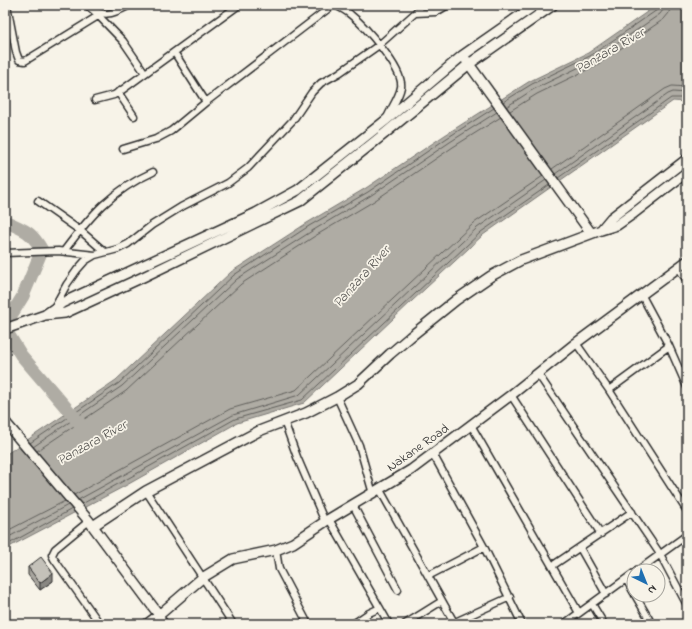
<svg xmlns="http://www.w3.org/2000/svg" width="692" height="629" font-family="'Indie Flower',sans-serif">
  <rect width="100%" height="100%" fill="#f7f3e8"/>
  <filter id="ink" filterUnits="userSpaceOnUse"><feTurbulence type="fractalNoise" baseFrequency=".025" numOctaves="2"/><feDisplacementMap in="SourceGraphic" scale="8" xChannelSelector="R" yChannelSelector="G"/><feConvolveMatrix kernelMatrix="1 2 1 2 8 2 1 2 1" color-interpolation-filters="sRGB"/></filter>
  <g filter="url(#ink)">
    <path fill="#afaca4" stroke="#7a7874" d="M657,5H687V102L673,101L483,235L412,301L304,403L237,423L125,486L11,546L5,551V455L116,380L231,272L307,223L366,188L445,135L530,81L588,53Z"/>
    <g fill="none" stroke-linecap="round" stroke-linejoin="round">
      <path stroke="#605f5b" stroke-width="1" d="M503,102L532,84L590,56L657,10L659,5
        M506,107L534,89L592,61L660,14L663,10L664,5
        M510,111L537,94L595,66L664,19L669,13L670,5
        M552,169L665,89L672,86L687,87
        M555,174L668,94L673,92L687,93
        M558,178L671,98H687
        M30,443L119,383L234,275L309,226L368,192L447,138L494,108
        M33,447L122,386L237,279L312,231L370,196L450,142L497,112
        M37,451L126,391L241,284L315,236L374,201L453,147L501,117
        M74,495L230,409L296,390L474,223L543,176
        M78,500L233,415L299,395L477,228L546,180
        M82,504L235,419L302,400L481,232L549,185
        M5,532L65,501
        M5,539L68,505
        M5,546L72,509"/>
      <path stroke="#afaca4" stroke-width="13" d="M5,221C25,231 30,230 42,250L23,296L5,325
        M5,329L21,355L81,425"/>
      <defs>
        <path id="street" d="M7,5L16,52L19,60L25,61L98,16
          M86,5C103,18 111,15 130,5
          M335,5C341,8 347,11 351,15C365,26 404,70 401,87C399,98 391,108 387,118
          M93,10L123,41L145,73
          M415,13L436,12L448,5
          M174,52L206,102
          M118,92L134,116
          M95,100L114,95L122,90L239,5
          M123,149L156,139L171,131L206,102L333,5
          M38,201L82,232L105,252
          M64,251C91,215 111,191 153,172
          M5,253L58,251L95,255
          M678,267L687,281
          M641,294L669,346L687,387
          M55,306L67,284L77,270L85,261L95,255L118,249L128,244L152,225L181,207L228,183L248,168L293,120L312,92L321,83L339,73L379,45L415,13L422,5
          M576,343L609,390L687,511
          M538,374L660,554L687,605
          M609,390L669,346
          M511,395L601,534
          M337,397L359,445L373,494
          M284,421L297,457L325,522
          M471,425L579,613
          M433,454L484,547L522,624
          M380,490L455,624
          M146,491L233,624
          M353,505L398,590
          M329,519L389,624
          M89,521L55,549L52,555L54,559L100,624
          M580,548L606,594
          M276,550L279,569L308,624
          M552,566L632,512
          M637,571L687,535
          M428,576L484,547
          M626,579L634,593
          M635,595L652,624
          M592,604L604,624
          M159,615L165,624
          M455,622L510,597
          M353,624L369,613L380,608
          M405,624L442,601
          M564,624L634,573"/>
        <path id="secondary" d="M466,60L591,233
          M601,230L611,218L687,159
          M45,315L62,303L256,213L298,190L385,121L462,56L535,5
          M5,329L45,315L65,313L143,277L300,201L384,134L469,64L553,5
          M5,422L89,521L159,615
          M93,526L146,491L259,431L306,413L337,397L358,384L390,354L410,337L456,300L491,276L521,260L601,230L617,225L634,213L687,172
          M147,624L159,615L202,578L233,559L276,550L293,543L329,519L411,470L511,395L576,343L687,261"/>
      </defs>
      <use href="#street" stroke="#2b2b2b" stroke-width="9"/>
      <use href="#secondary" stroke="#2b2b2b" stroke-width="12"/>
      <use href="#street" stroke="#f7f3e8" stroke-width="6"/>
      <use href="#secondary" stroke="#f7f3e8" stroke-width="9"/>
    </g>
    <path fill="#a9a69f" stroke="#2b2b2b" d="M28,567L53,581L40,590L28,575Z"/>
    <path fill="#898782" stroke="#2b2b2b" d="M53,573V581L40,590V583Z"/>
    <path fill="#c4c1b9" stroke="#2b2b2b" d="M41,557L53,573L40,583L28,567Z"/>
  </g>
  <g text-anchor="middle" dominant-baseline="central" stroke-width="3.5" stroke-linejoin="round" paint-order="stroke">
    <g font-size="13" fill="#2b2b2b" stroke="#f7f3e8">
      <text transform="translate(418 448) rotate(-35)">Nakane Road</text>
    </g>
    <g font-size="14" font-style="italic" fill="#53524f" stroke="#f7f3e8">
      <text transform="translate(610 51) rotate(-30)">Panzara River</text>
      <text transform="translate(362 277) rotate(-48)">Panzara River</text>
      <text transform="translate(92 443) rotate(-29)">Panzara River</text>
    </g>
  </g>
  <rect width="692" height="629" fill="none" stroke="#f7f3e8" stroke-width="20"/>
  <rect x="10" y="10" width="672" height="609" fill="none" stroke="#2b2b2b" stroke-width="1.5" filter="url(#ink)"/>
  <g transform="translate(646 583) rotate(137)"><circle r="19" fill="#f7f3e8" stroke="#a5a39c"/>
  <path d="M0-3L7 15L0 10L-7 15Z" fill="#1f6fb2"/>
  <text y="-6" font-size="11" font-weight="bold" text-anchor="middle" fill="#2b2b2b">N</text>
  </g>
</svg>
